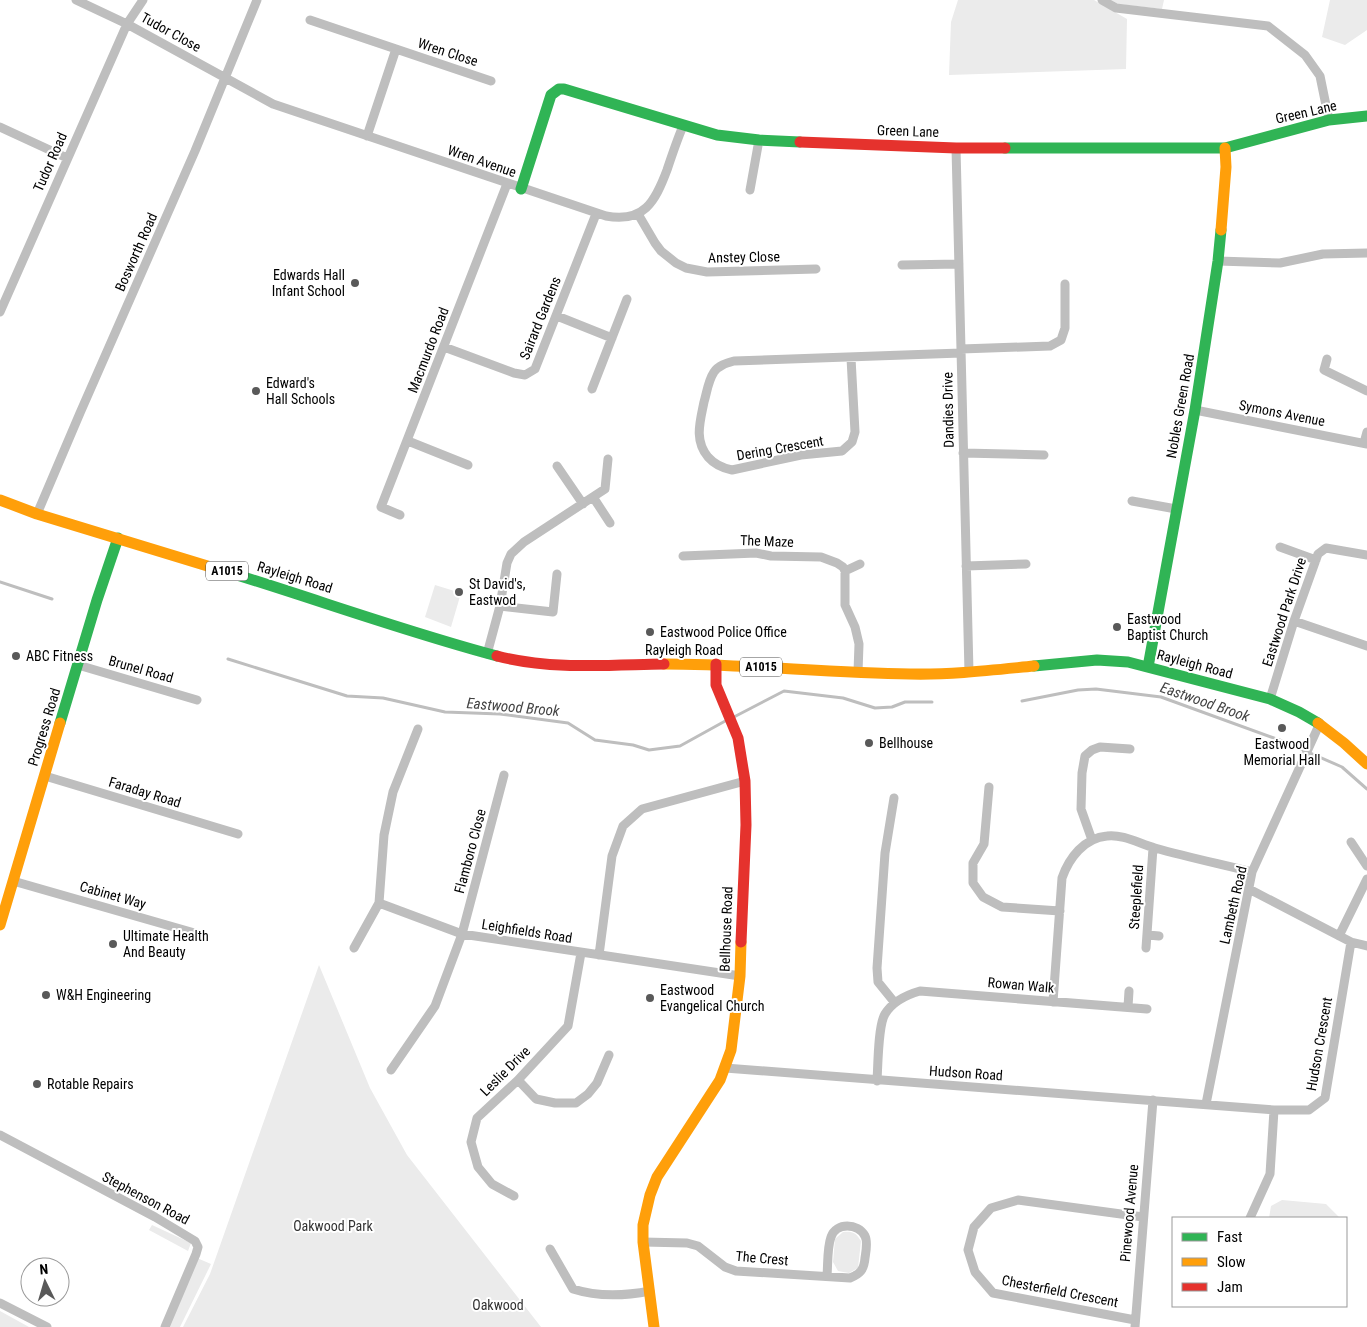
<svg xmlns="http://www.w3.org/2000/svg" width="1367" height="1327" font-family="'Roboto Condensed',sans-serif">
  <rect width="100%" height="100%" fill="#fff"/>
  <path fill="#ebebeb" d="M958,0H1094L1127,19L1126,69L949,75L951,22Z
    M1111,0H1164L1162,9L1118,4Z
    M1330,0H1367V30L1345,45L1322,37Z
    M435,585L461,593L451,627L425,617Z
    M319,965L370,1088L407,1155L541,1327H183L210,1274Z
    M1282,1200L1326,1204L1340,1218H1269L1271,1206Z
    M152,1225L191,1243L188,1251L149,1230Z
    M843,1232C853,1231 856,1233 861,1241L858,1268L849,1273L838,1271L833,1262L835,1239Z
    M197,1258L211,1264L180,1327H165Z
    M0,1311L29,1327H0Z"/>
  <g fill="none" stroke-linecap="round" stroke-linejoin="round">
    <path stroke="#bebebe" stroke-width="3" d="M0,582L52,599
      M228,659L347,696L383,698L445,712L500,714L568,723L595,740L633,745L649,750L680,746L727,720
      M1022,701L1078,690L1096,689L1161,697L1285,742L1342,767L1367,789
      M732,718L784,691L843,698L875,708L892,707L905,702H932"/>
    <path stroke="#bebebe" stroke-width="9" d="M143,0L127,24L273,104L606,216C644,223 655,202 667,170C672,155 677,140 683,126
      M1102,0L1116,8L1268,26L1305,55L1320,76L1329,120
      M310,20L491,81
      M0,127L67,158
      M367,136L396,49
      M956,148L969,672
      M750,190L759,140
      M638,214L655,243L661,251L676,263L686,268L707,272L816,269
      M1218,261L1280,263L1323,254L1367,253
      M902,265L959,264
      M0,312L127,24L76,0
      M557,316L612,338
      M444,347L514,373L525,375L535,369L596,214
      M961,349L1050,346L1061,340L1065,328V284
      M851,358L855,432L852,442L842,451L801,455L732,470C722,468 715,465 708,457C694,440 700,422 704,402C707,392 708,381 714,372C719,365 727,363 734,361L961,353
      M1327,359L1324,370L1367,391
      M592,389L627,299
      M1195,410L1367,444
      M408,441L468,465
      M1364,443L1367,432
      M963,453L1044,455
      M557,466L583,504
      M593,497L610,523
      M1132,501L1176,509
      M37,514L80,413L195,151L257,0
      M400,515L381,507L507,184
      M1280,547L1316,560
      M683,556L756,553L771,556L821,557L837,563L843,567L845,571V605L855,627L859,644L858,672
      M966,566L1026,564
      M845,571L860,564
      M500,606L553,612L557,574
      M1294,621L1367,646
      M487,654L500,606L507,563L511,554L524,542L605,489L608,459
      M78,665L197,700
      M1270,699L1294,621L1318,554L1326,548L1367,555
      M418,729L393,792L384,835L379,903L462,934L740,976
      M45,776L238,834
      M989,787L984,844L973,863V883L983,897L1002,907L1060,911
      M894,798L885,853L877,968L878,982L895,1003
      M1092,840L1081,809L1082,773L1085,756L1092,750L1100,747L1130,749
      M1351,842L1367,866
      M13,881L205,936
      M1249,889L1351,942L1367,946
      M1148,935L1159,936
      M1339,936L1367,879
      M354,948L379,903
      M1146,948L1153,848
      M599,955L612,856L623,826L642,809L745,781
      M1053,1002L1062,878C1069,858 1084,838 1107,836C1123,834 1140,844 1155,848C1187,857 1220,864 1252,872
      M1128,1007L1129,991
      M725,1068L1274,1110H1309L1325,1098L1351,942
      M391,1070L435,1006L462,934L504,775
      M518,1080L536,1099L555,1103H576L588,1094L597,1083L609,1055
      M877,1081C878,1066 878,1025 885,1014C893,1001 906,995 920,991L1147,1009
      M1206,1104L1252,872L1320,723
      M0,1135L155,1217L195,1241L198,1247L196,1254L165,1327
      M514,1196L492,1184L478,1167L471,1142L477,1118L518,1080L568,1026L581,953
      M1250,1218L1270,1174L1274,1110
      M643,1242L687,1243L698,1246L725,1267L736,1271L850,1278C860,1274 864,1270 865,1258C866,1251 868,1242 865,1236C858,1223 836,1222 831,1237C827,1248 828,1264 827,1276
      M550,1249L573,1289C598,1297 624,1296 650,1291
      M0,1303L47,1327
      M1135,1320L993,1293L975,1272L968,1250L974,1227L991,1208L1018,1200L1143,1217
      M1135,1327L1153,1100"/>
    <path stroke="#30b455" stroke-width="11" d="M1005,148H1225L1329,120L1367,116
      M521,189L551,95L559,89H564L717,135L759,140L800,142
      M237,575C324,602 410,633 497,656
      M1034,666L1097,660L1128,662L1270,699L1299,712L1318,723
      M1148,667L1195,410L1218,261L1221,230
      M60,723L97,600L118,538"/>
    <path stroke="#ff9f0a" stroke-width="11" d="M1221,230L1226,167L1225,148
      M0,500L37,514L237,575
      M664,664C746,664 827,673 910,674C951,675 993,670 1034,666
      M1318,723L1344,743L1367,764
      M0,925L60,723
      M654,1327L643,1242V1225L650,1195L657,1177L720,1080L731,1050L740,976L741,942"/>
    <path stroke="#e5322d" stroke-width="11" d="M800,142L956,148H1005
      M497,656C551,670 608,665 664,664
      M716,664V685L738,738L745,781L746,825L741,942"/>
  </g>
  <g fill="#595959" stroke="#fff" stroke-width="2">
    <circle cx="355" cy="283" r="5"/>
    <circle cx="256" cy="391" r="5"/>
    <circle cx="459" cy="592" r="5"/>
    <circle cx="1117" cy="627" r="5"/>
    <circle cx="650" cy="632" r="5"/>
    <circle cx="16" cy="656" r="5"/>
    <circle cx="1282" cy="728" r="5"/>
    <circle cx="869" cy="743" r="5"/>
    <circle cx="113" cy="944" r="5"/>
    <circle cx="46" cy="995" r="5"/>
    <circle cx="650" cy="998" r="5"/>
    <circle cx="37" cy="1084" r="5"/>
  </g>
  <g text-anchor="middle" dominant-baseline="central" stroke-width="4" stroke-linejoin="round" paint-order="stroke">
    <g fill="#fff" stroke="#4c4c4c" stroke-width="1">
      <rect x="206" y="561.5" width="42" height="19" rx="4"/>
      <rect x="740" y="657.5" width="42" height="19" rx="4"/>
    </g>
    <g font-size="12" font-weight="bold" fill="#000">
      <text x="227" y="571">A1015</text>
      <text x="761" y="667">A1015</text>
    </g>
    <g font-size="14" fill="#000" stroke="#fff">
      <text transform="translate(171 32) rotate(29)">Tudor Close</text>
      <text transform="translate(448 52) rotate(18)">Wren Close</text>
      <text transform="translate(1306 112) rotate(-13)">Green Lane</text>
      <text transform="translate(908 131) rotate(2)">Green Lane</text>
      <text transform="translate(482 161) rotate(19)">Wren Avenue</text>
      <text transform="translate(50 162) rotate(-66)">Tudor Road</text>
      <text transform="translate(136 252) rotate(-66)">Bosworth Road</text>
      <text transform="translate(744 257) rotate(-1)">Anstey Close</text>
      <text transform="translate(540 318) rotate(-68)">Sairard Gardens</text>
      <text transform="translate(428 350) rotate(-69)">Macmurdo Road</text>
      <text transform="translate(1180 406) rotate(-80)">Nobles Green Road</text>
      <text transform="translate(948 410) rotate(-91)">Dandies Drive</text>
      <text transform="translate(1282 413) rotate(11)">Symons Avenue</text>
      <text transform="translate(780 448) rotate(-10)">Dering Crescent</text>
      <text transform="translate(767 541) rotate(2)">The Maze</text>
      <text transform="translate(295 577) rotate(17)">Rayleigh Road</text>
      <text transform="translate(1284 612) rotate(-72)">Eastwood Park Drive</text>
      <text x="684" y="650">Rayleigh Road</text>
      <text transform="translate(1195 664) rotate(15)">Rayleigh Road</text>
      <text transform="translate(141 669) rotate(16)">Brunel Road</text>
      <text transform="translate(44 727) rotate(-73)">Progress Road</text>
      <text transform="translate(145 792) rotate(17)">Faraday Road</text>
      <text transform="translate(470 851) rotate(-75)">Flamboro Close</text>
      <text transform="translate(113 895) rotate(16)">Cabinet Way</text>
      <text transform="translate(1136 897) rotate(-86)">Steeplefield</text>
      <text transform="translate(1233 905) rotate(-77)">Lambeth Road</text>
      <text transform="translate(726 929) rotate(-88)">Bellhouse Road</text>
      <text transform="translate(527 931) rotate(9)">Leighfields Road</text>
      <text transform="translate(1021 985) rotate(5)">Rowan Walk</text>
      <text transform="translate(1319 1044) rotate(-80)">Hudson Crescent</text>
      <text transform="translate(505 1071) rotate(-45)">Leslie Drive</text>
      <text transform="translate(966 1073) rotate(4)">Hudson Road</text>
      <text transform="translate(146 1198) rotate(28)">Stephenson Road</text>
      <text transform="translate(1129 1213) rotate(-85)">Pinewood Avenue</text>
      <text transform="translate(762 1258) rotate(5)">The Crest</text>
      <text transform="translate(1060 1291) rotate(11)">Chesterfield Crescent</text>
    </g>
    <g font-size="14" fill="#000" stroke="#fff" text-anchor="start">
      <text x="345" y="275" text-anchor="end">Edwards Hall<tspan x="345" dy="16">Infant School</tspan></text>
      <text x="266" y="383">Edward's<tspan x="266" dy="16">Hall Schools</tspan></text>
      <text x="469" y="584">St David's,<tspan x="469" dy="16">Eastwod</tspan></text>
      <text x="1127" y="619">Eastwood<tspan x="1127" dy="16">Baptist Church</tspan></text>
      <text x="660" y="632">Eastwood Police Office</text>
      <text x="26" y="656">ABC Fitness</text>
      <text x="879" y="743">Bellhouse</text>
      <text x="1282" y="744" text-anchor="middle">Eastwood<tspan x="1282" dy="16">Memorial Hall</tspan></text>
      <text x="123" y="936">Ultimate Health<tspan x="123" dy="16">And Beauty</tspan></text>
      <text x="660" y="990">Eastwood<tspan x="660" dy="16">Evangelical Church</tspan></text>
      <text x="56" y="995">W&amp;H Engineering</text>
      <text x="47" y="1084">Rotable Repairs</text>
    </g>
    <g font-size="14" fill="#323232" stroke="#fff">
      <text x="333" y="1226">Oakwood Park</text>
      <text x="498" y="1305">Oakwood</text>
    </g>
    <g font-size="15" font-style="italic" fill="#434343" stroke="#fff">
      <text transform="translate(1205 702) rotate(19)">Eastwood Brook</text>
      <text transform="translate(513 707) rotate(5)">Eastwood Brook</text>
    </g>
  </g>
  <rect x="1172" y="1217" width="175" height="90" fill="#ffffff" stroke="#999999"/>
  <rect x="1182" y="1233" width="25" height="8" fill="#30b455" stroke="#999999"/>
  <text x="1217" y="1242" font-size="15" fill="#000000">Fast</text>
  <rect x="1182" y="1258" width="25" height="8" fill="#ff9f0a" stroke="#999999"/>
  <text x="1217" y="1267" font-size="15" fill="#000000">Slow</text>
  <rect x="1182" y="1283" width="25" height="8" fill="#e5322d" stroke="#999999"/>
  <text x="1217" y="1292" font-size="15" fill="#000000">Jam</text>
  <g transform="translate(45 1282) rotate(355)"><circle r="24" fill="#ffffff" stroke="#999999"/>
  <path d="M0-4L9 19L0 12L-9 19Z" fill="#595959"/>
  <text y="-8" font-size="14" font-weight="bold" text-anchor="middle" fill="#000000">N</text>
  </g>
</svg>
